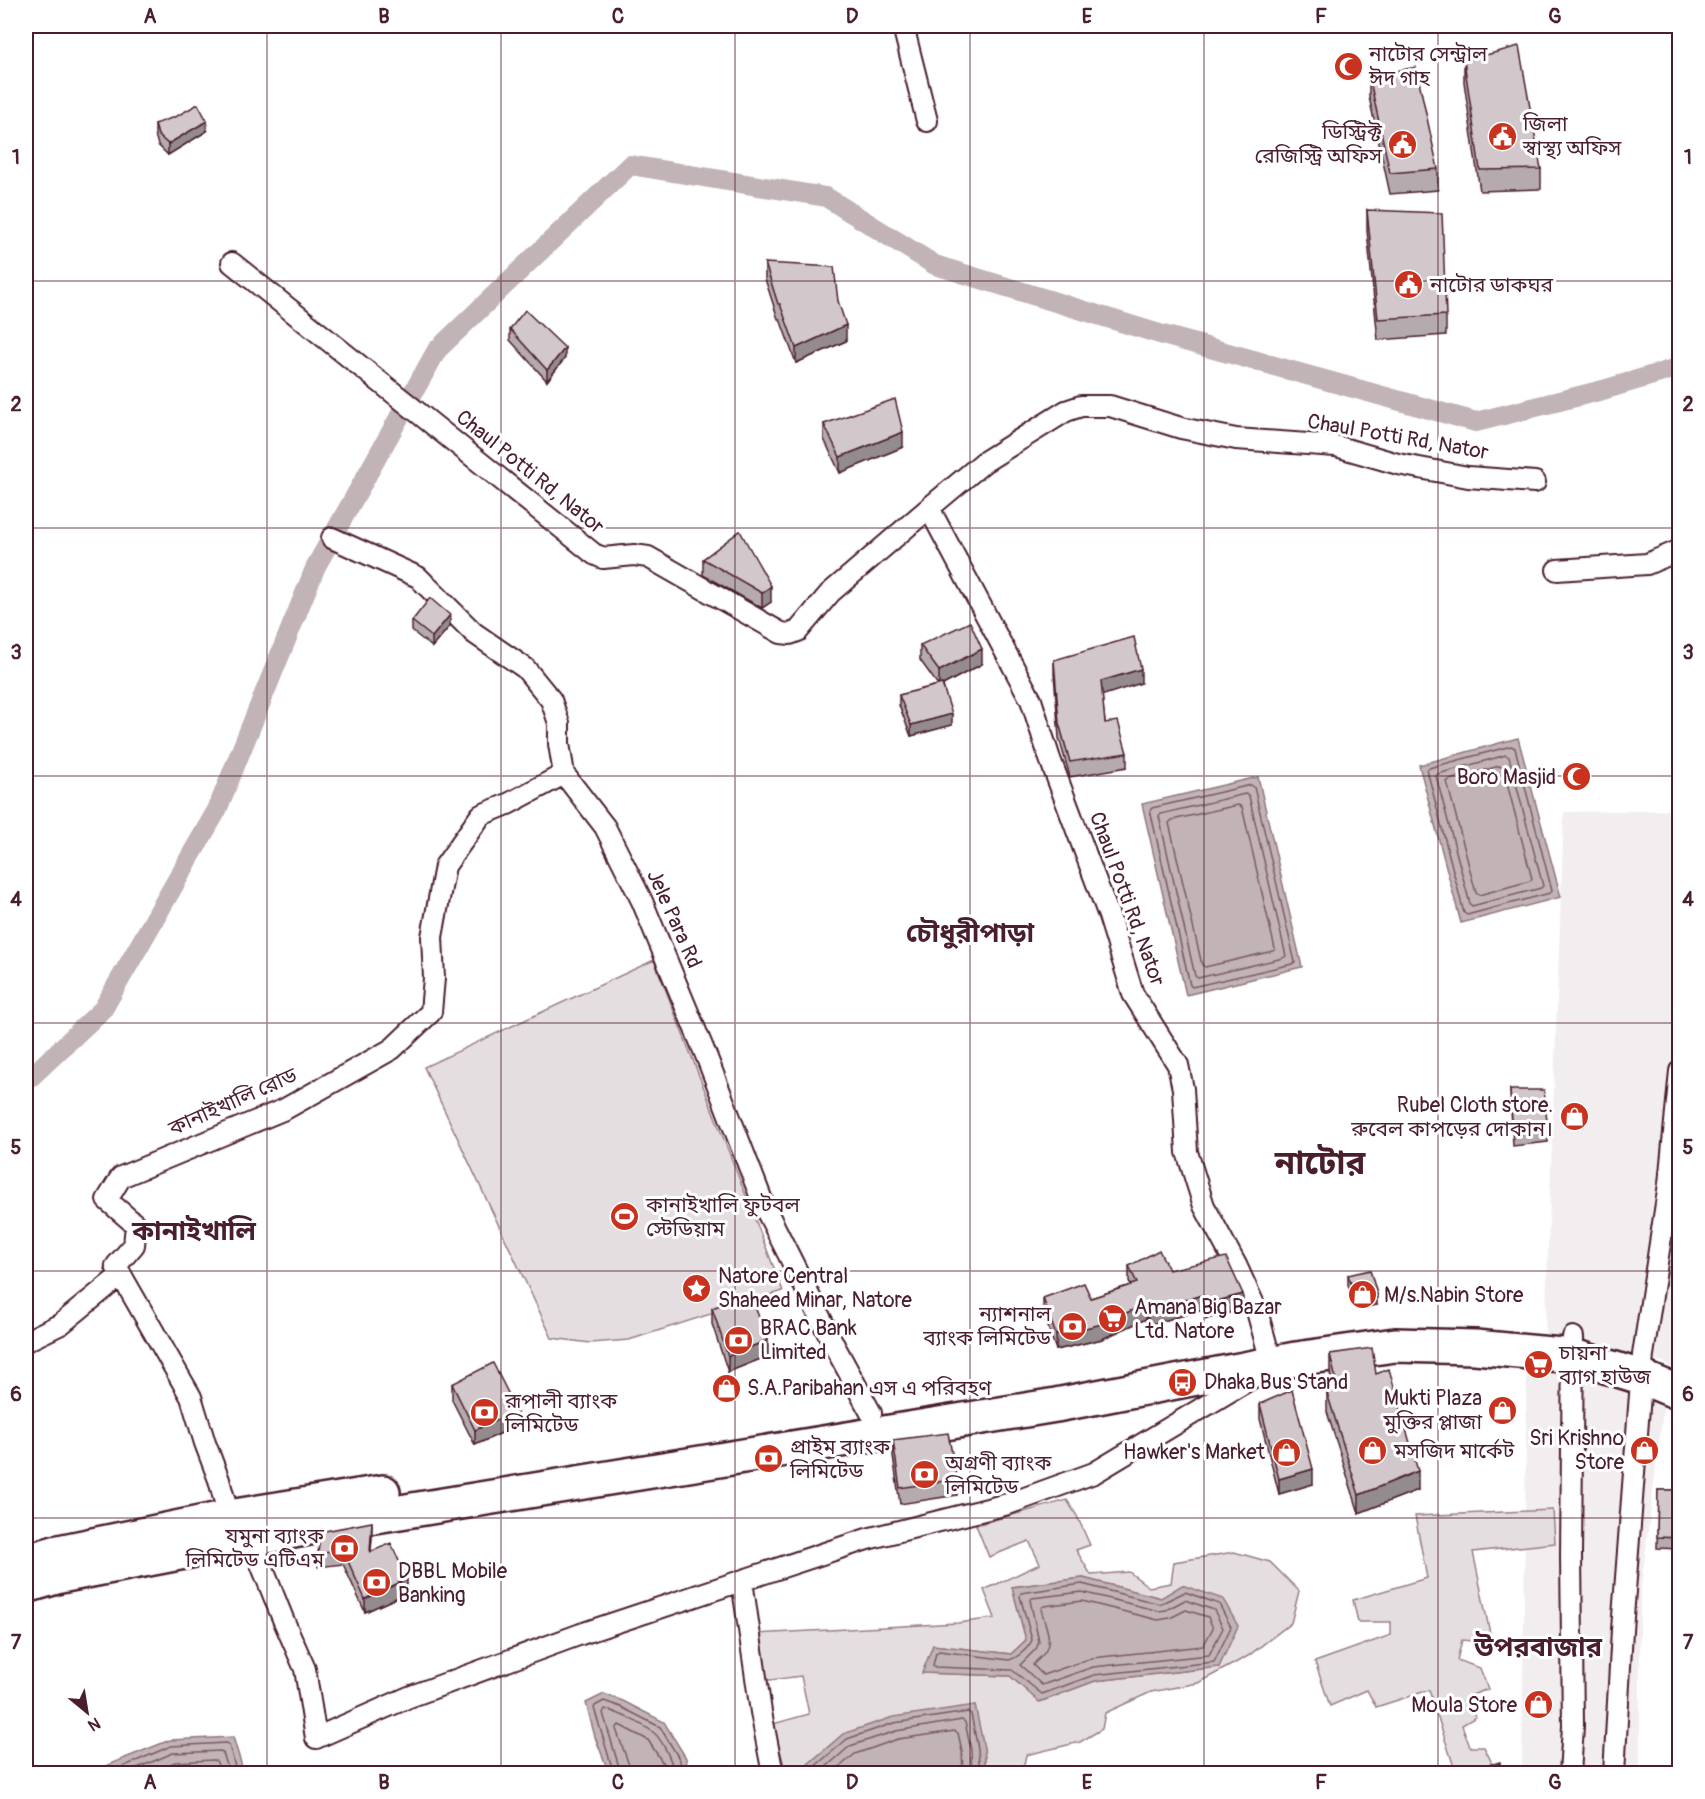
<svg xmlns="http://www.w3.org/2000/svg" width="1705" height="1799" font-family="Pangolin,'Noto Sans Bengali',sans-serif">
  <rect width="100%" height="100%" fill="#fff"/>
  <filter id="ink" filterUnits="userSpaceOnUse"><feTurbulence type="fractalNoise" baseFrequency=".0167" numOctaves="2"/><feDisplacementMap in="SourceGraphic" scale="12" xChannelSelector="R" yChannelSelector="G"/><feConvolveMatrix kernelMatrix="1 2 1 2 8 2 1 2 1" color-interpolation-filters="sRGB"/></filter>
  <g filter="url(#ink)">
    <path fill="#f2eeef" d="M1679,810L1680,1326L1675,1370L1663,1362L1545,1333L1564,812Z
      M1527,1351L1666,1387L1640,1596V1773L1522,1774Z"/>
    <path fill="#e5dee0" stroke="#987e86" stroke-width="1.5" fill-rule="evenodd" d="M654,960L783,1291L629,1340L590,1343L552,1338L424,1067Z
      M1067,1500L1077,1516L1090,1545L1076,1550L1091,1575L1129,1572L1149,1587L1171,1583L1174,1562L1234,1552L1270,1562L1299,1591L1291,1623L1248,1656L1198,1683L1151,1692L1105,1713L1102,1729L1080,1742L1026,1755L1022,1773H986L984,1748L807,1765L804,1773H786L773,1724L809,1714L801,1676L763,1681L755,1634L958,1623L995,1618L984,1590L1040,1564L1029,1541L989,1557L976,1525ZM1083,1578L1161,1598L1219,1667L1095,1681L1040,1702L1010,1676L923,1673L933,1645L1011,1654L1026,1640L1012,1587Z
      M1553,1510L1555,1543L1473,1552L1492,1643L1462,1640L1457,1660L1480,1668L1488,1689L1469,1696L1476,1717L1462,1725L1470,1747H1484L1495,1769L1476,1773H1456L1429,1690L1376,1707L1367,1690L1330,1706L1315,1662L1391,1635V1622H1358L1353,1600L1427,1578L1415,1516Z"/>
    <path fill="#c1b3b6" stroke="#91787e" stroke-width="1.5" d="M1518,738L1561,897L1461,923L1419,765Z
      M1258,777L1302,967L1186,995L1142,804Z
      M1083,1578L1161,1598L1182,1585L1223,1599L1238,1626L1219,1667L1095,1681L1039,1702L1010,1676L922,1673L933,1645L1011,1654L1026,1640L1012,1587Z
      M604,1694L623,1701L664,1722L686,1758L688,1773H609L595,1737L586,1703Z
      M975,1705L984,1748L986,1773H804L807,1765L843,1734L893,1717Z
      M233,1737L244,1773H94L110,1764L170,1740Z"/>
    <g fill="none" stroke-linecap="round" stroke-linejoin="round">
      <path stroke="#7a5a63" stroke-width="1.5" d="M1511,746L1515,748L1552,891L1550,893L1467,915L1464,913L1427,770L1429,768Z
        M1506,755L1509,757L1543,886L1541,888L1472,906L1470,904L1436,776L1438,774Z
        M1499,766L1503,768L1532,879L1530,881L1479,895L1476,893L1447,782L1449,780Z
        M1251,785L1254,787L1295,962L1292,964L1192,987L1190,985L1150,810L1152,808Z
        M1245,794L1249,796L1286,956L1283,958L1198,978L1195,976L1159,816L1161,814Z
        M1238,805L1242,807L1275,949L1273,951L1205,967L1202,965L1169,823L1172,820Z
        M1082,1584L1160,1604L1185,1592L1219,1604L1231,1627L1214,1662L1094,1675L1042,1694L1012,1670L935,1667L933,1665L936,1653L939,1651L1009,1660C1017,1658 1029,1648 1032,1640L1020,1596L1021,1593Z
        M1082,1592L1159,1611L1166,1610L1185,1600L1214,1610L1223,1628L1209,1655L1093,1667L1042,1685L1020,1665L1036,1649L1039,1642L1030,1600L1032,1598Z
        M1082,1601L1158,1620L1170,1618L1186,1610L1208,1617L1213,1628L1203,1646L1092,1658L1043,1675L1033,1665C1037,1660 1043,1656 1046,1650C1053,1637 1043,1621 1041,1608L1044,1606Z
        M106,1774L171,1746L226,1743L229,1745L237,1774
        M123,1774L173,1753L221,1751L223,1753L230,1774
        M147,1774L175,1762L214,1760L217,1762L220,1774
        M614,1774L594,1708L595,1706L604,1701L621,1707L660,1727L680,1760L682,1774
        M621,1774L603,1713L605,1709C619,1713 641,1723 653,1732C662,1739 673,1762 674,1774
        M630,1774L629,1765L616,1729L619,1725L648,1740L664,1765L665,1774
        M811,1774L813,1768L847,1739L894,1723L968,1712L971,1714L978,1749L980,1774
        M818,1774L850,1746L896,1731L962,1720L965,1722L971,1750L972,1774
        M831,1774L855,1754L898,1739L955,1731L958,1733L962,1751L963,1774"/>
      <path stroke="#c1b3b6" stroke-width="20" d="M26,1079L32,1076L103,1009L217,810L316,566L437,350L630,165L826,197L935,265L1163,335L1476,422L1603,390L1680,367"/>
      <defs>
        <path id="minor" d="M903,26L927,121
          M232,263L594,554L603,558L634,555L648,557L781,633L790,634L798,631L830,593L929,508L1031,700L1050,759L1109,916L1133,994L1178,1065L1183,1089L1187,1152L1204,1206L1236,1265L1257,1311L1267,1347
          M929,508L984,462L1066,411L1081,406H1110L1181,428L1236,439L1336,446L1398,464L1468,477L1535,482
          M332,538L418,577L474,633L525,668L551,700L559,723V744L564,774L605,827L642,901L707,1058L765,1208L835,1347L871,1413
          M1557,570L1647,564L1680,550
          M26,1341L61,1324L121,1275
          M229,1517L219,1480L205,1443L191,1397L116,1266L134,1245L136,1225L107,1200L121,1177L285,1109L392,1049L431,1012L434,978L432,937L445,866L481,815L508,804L564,774
          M251,1539L283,1619L305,1669L316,1738L409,1697L581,1634L867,1539L1008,1504L1094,1473L1257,1375
          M742,1581L761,1712L773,1774
          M1570,1774L1573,1726L1571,1556L1573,1337
          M1614,1774L1622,1630L1643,1355L1669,1184L1680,1071"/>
        <path id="trunk" d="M26,1561L54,1553L229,1517L383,1492
          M26,1586L60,1576L351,1520L1056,1405L1296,1359L1395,1345L1475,1347L1573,1356L1641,1377L1680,1393"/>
      </defs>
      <use href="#minor" stroke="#4a1f2b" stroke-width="24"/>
      <use href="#trunk" stroke="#4a1f2b" stroke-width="38"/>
      <use href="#minor" stroke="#fff" stroke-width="20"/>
      <use href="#trunk" stroke="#fff" stroke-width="33"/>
    </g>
    <path fill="#b5abaf" stroke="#4a1f2b" stroke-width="1.5" d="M1464,61L1541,169V189L1480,191L1464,82Z
      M1369,76L1438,169V190L1390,194L1369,97Z
      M155,124L207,131L168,155L158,145L155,135Z
      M1367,210L1446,315V335L1378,340L1367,231Z
      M765,263L838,301L846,341L796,363L780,319H778L765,279Z
      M510,329L565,358L547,381L510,340Z
      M824,424L903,447L840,473L824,439Z
      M740,531L771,602L762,608L703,575V559Z
      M412,621L450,626L432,647L412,631Z
      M920,645L982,664L943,685L952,725L911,736L899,705V695L938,685L920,660Z
      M1054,660L1141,683L1102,695L1105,723L1127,753V767L1070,777L1059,738L1054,674Z
      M1510,1090L1548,1132V1142L1513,1146Z
      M1129,1266L1169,1270L1243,1309L1206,1319L1203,1310L1148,1325L1146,1319L1102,1339L1056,1350L1043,1313V1298H1091L1131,1285L1129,1281Z
      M1348,1275L1377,1305L1357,1309L1348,1285Z
      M712,1308L768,1356L728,1372L712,1324Z
      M1330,1354L1376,1374L1418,1490L1359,1513L1327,1412V1393L1334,1391L1330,1373Z
      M452,1384L517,1426L475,1445L452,1400Z
      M1260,1404L1313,1484L1279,1494L1260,1419Z
      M893,1440L957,1479V1495L900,1504L893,1456Z
      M1658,1490H1680V1549L1657,1548Z
      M372,1536L371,1551L407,1593L365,1612L343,1564L318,1567V1554Z"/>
    <path fill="#938b8e" stroke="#4a1f2b" stroke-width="1.5" d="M207,121V131L168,155V144Z
      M846,325V341L796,363V348Z
      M565,348V358L547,381V370Z
      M903,432V447L840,473V457Z
      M771,586V602L762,608V593Z
      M450,615V626L432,647V637Z
      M982,649V664L939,687V671Z
      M1141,669V683L1101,696V681Z
      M952,714V725L911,736V725Z
      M1243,1294V1309L1206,1319V1304Z
      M1377,1294V1305L1357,1309V1299Z
      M1203,1295V1310L1148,1325V1310Z
      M1146,1304V1319L1102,1339L1056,1350V1335Z
      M768,1340V1356L728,1372V1356Z
      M517,1411V1426L475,1445V1430Z
      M1313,1469V1484L1279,1494V1479Z
      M1418,1471V1490L1359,1513V1495Z
      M372,1522V1536L370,1565V1552Z
      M407,1579V1593L365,1612V1599Z"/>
    <path fill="#d2c7cb" stroke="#4a1f2b" stroke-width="1.5" d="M1519,46L1541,169L1480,170L1464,61Z
      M1416,67L1438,169L1390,173L1369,76Z
      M198,104L207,121L168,144L158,135L155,124L177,116Z
      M1367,210L1442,213L1446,315L1378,319Z
      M765,263L834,267L838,301L846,325L796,348L780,304H778Z
      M525,310L565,348L547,370L510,329Z
      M895,399L903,432L840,457L824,424Z
      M740,531L771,586L762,593L703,559Z
      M430,598L450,615L432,637L412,621Z
      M970,622L982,649L939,671L920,645Z
      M1134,637L1141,669L1101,681L1105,723L1118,721L1127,753L1070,762L1059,723L1054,660Z
      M942,684L952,714L911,725L899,695Z
      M1510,1090H1544L1548,1132L1513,1135Z
      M1159,1250L1169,1270L1226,1257L1243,1294L1206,1304L1203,1295L1148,1310L1146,1304L1102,1324L1056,1335L1043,1298L1084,1283L1091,1298L1137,1283L1129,1266Z
      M1370,1270L1377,1294L1357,1299L1348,1275Z
      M750,1294L768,1340L728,1356L712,1308Z
      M1372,1348L1376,1374L1389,1369L1418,1471L1359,1495L1327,1393L1338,1389L1330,1354Z
      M493,1363L517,1411L475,1430L452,1384Z
      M1292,1390L1313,1469L1279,1479L1260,1404Z
      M948,1433L957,1479L900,1488L893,1440Z
      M1658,1490H1680V1538L1657,1537Z
      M372,1522L370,1552L391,1543L407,1579L365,1599L343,1550L318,1554L320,1532Z
      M1500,1762L1501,1773H1463Z"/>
  </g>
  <path fill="none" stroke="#4a1f2b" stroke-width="1.5" stroke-opacity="0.55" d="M267,26V1774M501,26V1774M735,26V1774M970,26V1774M1204,26V1774M1438,26V1774M26,281H1680M26,528H1680M26,776H1680M26,1023H1680M26,1271H1680M26,1518H1680"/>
  <defs>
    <symbol id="mosque-disc" viewBox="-11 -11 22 22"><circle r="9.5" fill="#c8321e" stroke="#fff"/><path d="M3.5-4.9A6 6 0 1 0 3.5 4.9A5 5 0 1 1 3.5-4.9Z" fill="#fff"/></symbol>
    <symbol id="civic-disc" viewBox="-11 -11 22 22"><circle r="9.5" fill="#c8321e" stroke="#fff"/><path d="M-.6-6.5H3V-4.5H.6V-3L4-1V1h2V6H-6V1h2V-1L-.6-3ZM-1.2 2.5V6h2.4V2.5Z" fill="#fff"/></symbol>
    <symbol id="shop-disc" viewBox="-11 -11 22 22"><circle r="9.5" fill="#c8321e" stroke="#fff"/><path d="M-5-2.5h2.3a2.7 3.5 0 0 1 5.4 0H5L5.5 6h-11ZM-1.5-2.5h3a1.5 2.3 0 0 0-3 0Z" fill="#fff"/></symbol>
    <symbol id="stadium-disc" viewBox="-11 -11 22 22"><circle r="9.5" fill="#c8321e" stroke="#fff"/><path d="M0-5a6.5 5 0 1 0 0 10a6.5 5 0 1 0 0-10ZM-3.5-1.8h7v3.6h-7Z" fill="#fff"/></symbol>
    <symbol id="sight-disc" viewBox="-11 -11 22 22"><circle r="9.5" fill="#c8321e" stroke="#fff"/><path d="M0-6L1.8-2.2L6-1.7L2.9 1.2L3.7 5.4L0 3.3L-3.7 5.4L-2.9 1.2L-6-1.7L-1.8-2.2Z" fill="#fff"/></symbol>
    <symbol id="supermarket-disc" viewBox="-11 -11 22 22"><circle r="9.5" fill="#c8321e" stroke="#fff"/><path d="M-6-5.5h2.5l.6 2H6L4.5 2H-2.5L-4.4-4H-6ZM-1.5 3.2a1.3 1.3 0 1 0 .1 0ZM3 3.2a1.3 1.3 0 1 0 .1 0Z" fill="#fff"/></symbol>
    <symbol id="bank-disc" viewBox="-11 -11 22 22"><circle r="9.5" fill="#c8321e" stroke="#fff"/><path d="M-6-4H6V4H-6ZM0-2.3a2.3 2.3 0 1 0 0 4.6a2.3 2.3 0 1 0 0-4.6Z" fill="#fff"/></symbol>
    <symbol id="bus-disc" viewBox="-11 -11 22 22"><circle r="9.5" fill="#c8321e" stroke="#fff"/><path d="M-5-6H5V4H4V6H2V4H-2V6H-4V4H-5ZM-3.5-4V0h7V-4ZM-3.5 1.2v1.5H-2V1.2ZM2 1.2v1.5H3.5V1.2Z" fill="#fff"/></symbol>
  </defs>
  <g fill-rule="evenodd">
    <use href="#mosque-disc" x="1332" y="50" width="33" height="33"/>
    <use href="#civic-disc" x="1486" y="120" width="33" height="33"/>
    <use href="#civic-disc" x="1386" y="128" width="33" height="33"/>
    <use href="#civic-disc" x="1392" y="268" width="33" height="33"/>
    <use href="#mosque-disc" x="1560" y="760" width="33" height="33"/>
    <use href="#shop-disc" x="1558" y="1100" width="33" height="33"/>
    <use href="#stadium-disc" x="608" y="1200" width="33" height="33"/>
    <use href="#sight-disc" x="680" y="1272" width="33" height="33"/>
    <use href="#shop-disc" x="1346" y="1278" width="33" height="33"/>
    <use href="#supermarket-disc" x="1096" y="1302" width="33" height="33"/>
    <use href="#bank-disc" x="1056" y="1310" width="33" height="33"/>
    <use href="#bank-disc" x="722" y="1324" width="33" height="33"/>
    <use href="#supermarket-disc" x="1522" y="1348" width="33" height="33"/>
    <use href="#bus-disc" x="1166" y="1366" width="33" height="33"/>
    <use href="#shop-disc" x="710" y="1372" width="33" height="33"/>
    <use href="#shop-disc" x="1486" y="1394" width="33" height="33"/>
    <use href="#bank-disc" x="468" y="1396" width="33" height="33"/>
    <use href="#shop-disc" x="1628" y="1434" width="33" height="33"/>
    <use href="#shop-disc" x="1356" y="1434" width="33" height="33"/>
    <use href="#shop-disc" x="1270" y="1436" width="33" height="33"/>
    <use href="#bank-disc" x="752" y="1442" width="33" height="33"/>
    <use href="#bank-disc" x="908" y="1458" width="33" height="33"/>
    <use href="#bank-disc" x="328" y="1532" width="33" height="33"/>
    <use href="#bank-disc" x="360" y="1566" width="33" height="33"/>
    <use href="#shop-disc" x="1522" y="1688" width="33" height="33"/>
  </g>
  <g text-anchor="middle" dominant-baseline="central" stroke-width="6" stroke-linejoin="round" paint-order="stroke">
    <g font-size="21" fill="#4a1f2b" stroke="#fff" text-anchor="start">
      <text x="1369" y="54">নাটোর সেন্ট্রাল<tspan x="1369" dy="24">ঈদ গাহ</tspan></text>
      <text x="1523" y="124">জিলা<tspan x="1523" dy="24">স্বাস্থ্য অফিস</tspan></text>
      <text x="1382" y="132" text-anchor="end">ডিস্ট্রিক্ট<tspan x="1382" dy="24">রেজিস্ট্রি অফিস</tspan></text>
      <text x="1430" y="285">নাটোর ডাকঘর</text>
      <text x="1556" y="777" text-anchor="end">Boro Masjid</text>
      <text x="1553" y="1105" text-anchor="end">Rubel Cloth store.<tspan x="1553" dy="24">রুবেল কাপড়ের দোকান।</tspan></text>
      <text x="646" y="1205">কানাইখালি ফুটবল<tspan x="646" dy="24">স্টেডিয়াম</tspan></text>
      <text x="718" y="1276">Natore Central<tspan x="718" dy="24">Shaheed Minar, Natore</tspan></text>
      <text x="1384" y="1295">M/s.Nabin Store</text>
      <text x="1134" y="1307">Amana Big Bazar<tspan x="1134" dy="24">Ltd. Natore</tspan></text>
      <text x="1051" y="1314" text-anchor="end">ন্যাশনাল<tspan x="1051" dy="24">ব্যাংক লিমিটেড</tspan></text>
      <text x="760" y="1328">BRAC Bank<tspan x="760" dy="24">Limited</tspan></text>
      <text x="1559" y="1353">চায়না<tspan x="1559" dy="24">ব্যাগ হাউজ</tspan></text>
      <text x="1204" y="1382">Dhaka Bus Stand</text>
      <text x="747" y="1388">S.A.Paribahan এস এ পরিবহণ</text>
      <text x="1482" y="1398" text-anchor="end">Mukti Plaza<tspan x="1482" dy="24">মুক্তির প্লাজা</tspan></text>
      <text x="505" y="1401">রূপালী ব্যাংক<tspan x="505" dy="24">লিমিটেড</tspan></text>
      <text x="1624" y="1438" text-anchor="end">Sri Krishno<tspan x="1624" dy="24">Store</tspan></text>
      <text x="790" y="1447">প্রাইম ব্যাংক<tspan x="790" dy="24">লিমিটেড</tspan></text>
      <text x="1394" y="1451">মসজিদ মার্কেট</text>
      <text x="1265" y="1452" text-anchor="end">Hawker's Market</text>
      <text x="945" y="1463">অগ্রণী ব্যাংক<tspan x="945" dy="24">লিমিটেড</tspan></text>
      <text x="324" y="1536" text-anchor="end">যমুনা ব্যাংক<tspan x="324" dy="24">লিমিটেড এটিএম</tspan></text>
      <text x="398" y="1571">DBBL Mobile<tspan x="398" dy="24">Banking</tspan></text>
      <text x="1517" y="1705" text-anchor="end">Moula Store</text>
    </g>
    <g font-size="21" fill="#4a1f2b" stroke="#fff">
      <text transform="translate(1398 437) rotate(10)">Chaul Potti Rd, Nator</text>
      <text transform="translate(530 472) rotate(39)">Chaul Potti Rd, Nator</text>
      <text transform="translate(1127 899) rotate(70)">Chaul Potti Rd, Nator</text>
      <text transform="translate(674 919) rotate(66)">Jele Para Rd</text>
      <text transform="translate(233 1102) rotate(-24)">কানাইখালি রোড</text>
    </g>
    <g font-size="27" font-weight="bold" fill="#4a1f2b" stroke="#fff">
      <text x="970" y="933">চৌধুরীপাড়া</text>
      <text x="194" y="1231">কানাইখালি</text>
      <text x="1538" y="1647">উপরবাজার</text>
    </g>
    <g font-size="33" font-weight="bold" fill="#4a1f2b" stroke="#fff">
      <text x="1320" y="1163">নাটোর</text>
    </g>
  </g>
  <rect width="1705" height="1799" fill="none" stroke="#fff" stroke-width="66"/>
  <g transform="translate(87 1712) rotate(150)" stroke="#ffffff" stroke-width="4.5" paint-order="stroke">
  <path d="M0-4.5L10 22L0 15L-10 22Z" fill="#4a1f2b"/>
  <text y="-9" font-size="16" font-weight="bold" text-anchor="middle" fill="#4a1f2b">N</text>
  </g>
  <rect x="33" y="33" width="1639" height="1733" fill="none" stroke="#4a1f2b" stroke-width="2"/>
  <g font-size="20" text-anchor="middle" font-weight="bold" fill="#4a1f2b">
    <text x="150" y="23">A</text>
    <text x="384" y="23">B</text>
    <text x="618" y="23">C</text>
    <text x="852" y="23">D</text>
    <text x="1087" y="23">E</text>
    <text x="1321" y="23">F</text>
    <text x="1555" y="23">G</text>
    <text x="16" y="164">1</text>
    <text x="1688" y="164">1</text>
    <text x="16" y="411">2</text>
    <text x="1688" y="411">2</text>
    <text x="16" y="659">3</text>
    <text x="1688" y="659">3</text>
    <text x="16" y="906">4</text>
    <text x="1688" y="906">4</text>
    <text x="16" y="1154">5</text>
    <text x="1688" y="1154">5</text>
    <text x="16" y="1401">6</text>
    <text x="1688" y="1401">6</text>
    <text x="16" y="1649">7</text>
    <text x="1688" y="1649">7</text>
    <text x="150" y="1789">A</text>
    <text x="384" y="1789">B</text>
    <text x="618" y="1789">C</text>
    <text x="852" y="1789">D</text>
    <text x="1087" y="1789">E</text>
    <text x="1321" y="1789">F</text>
    <text x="1555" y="1789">G</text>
  </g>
</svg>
